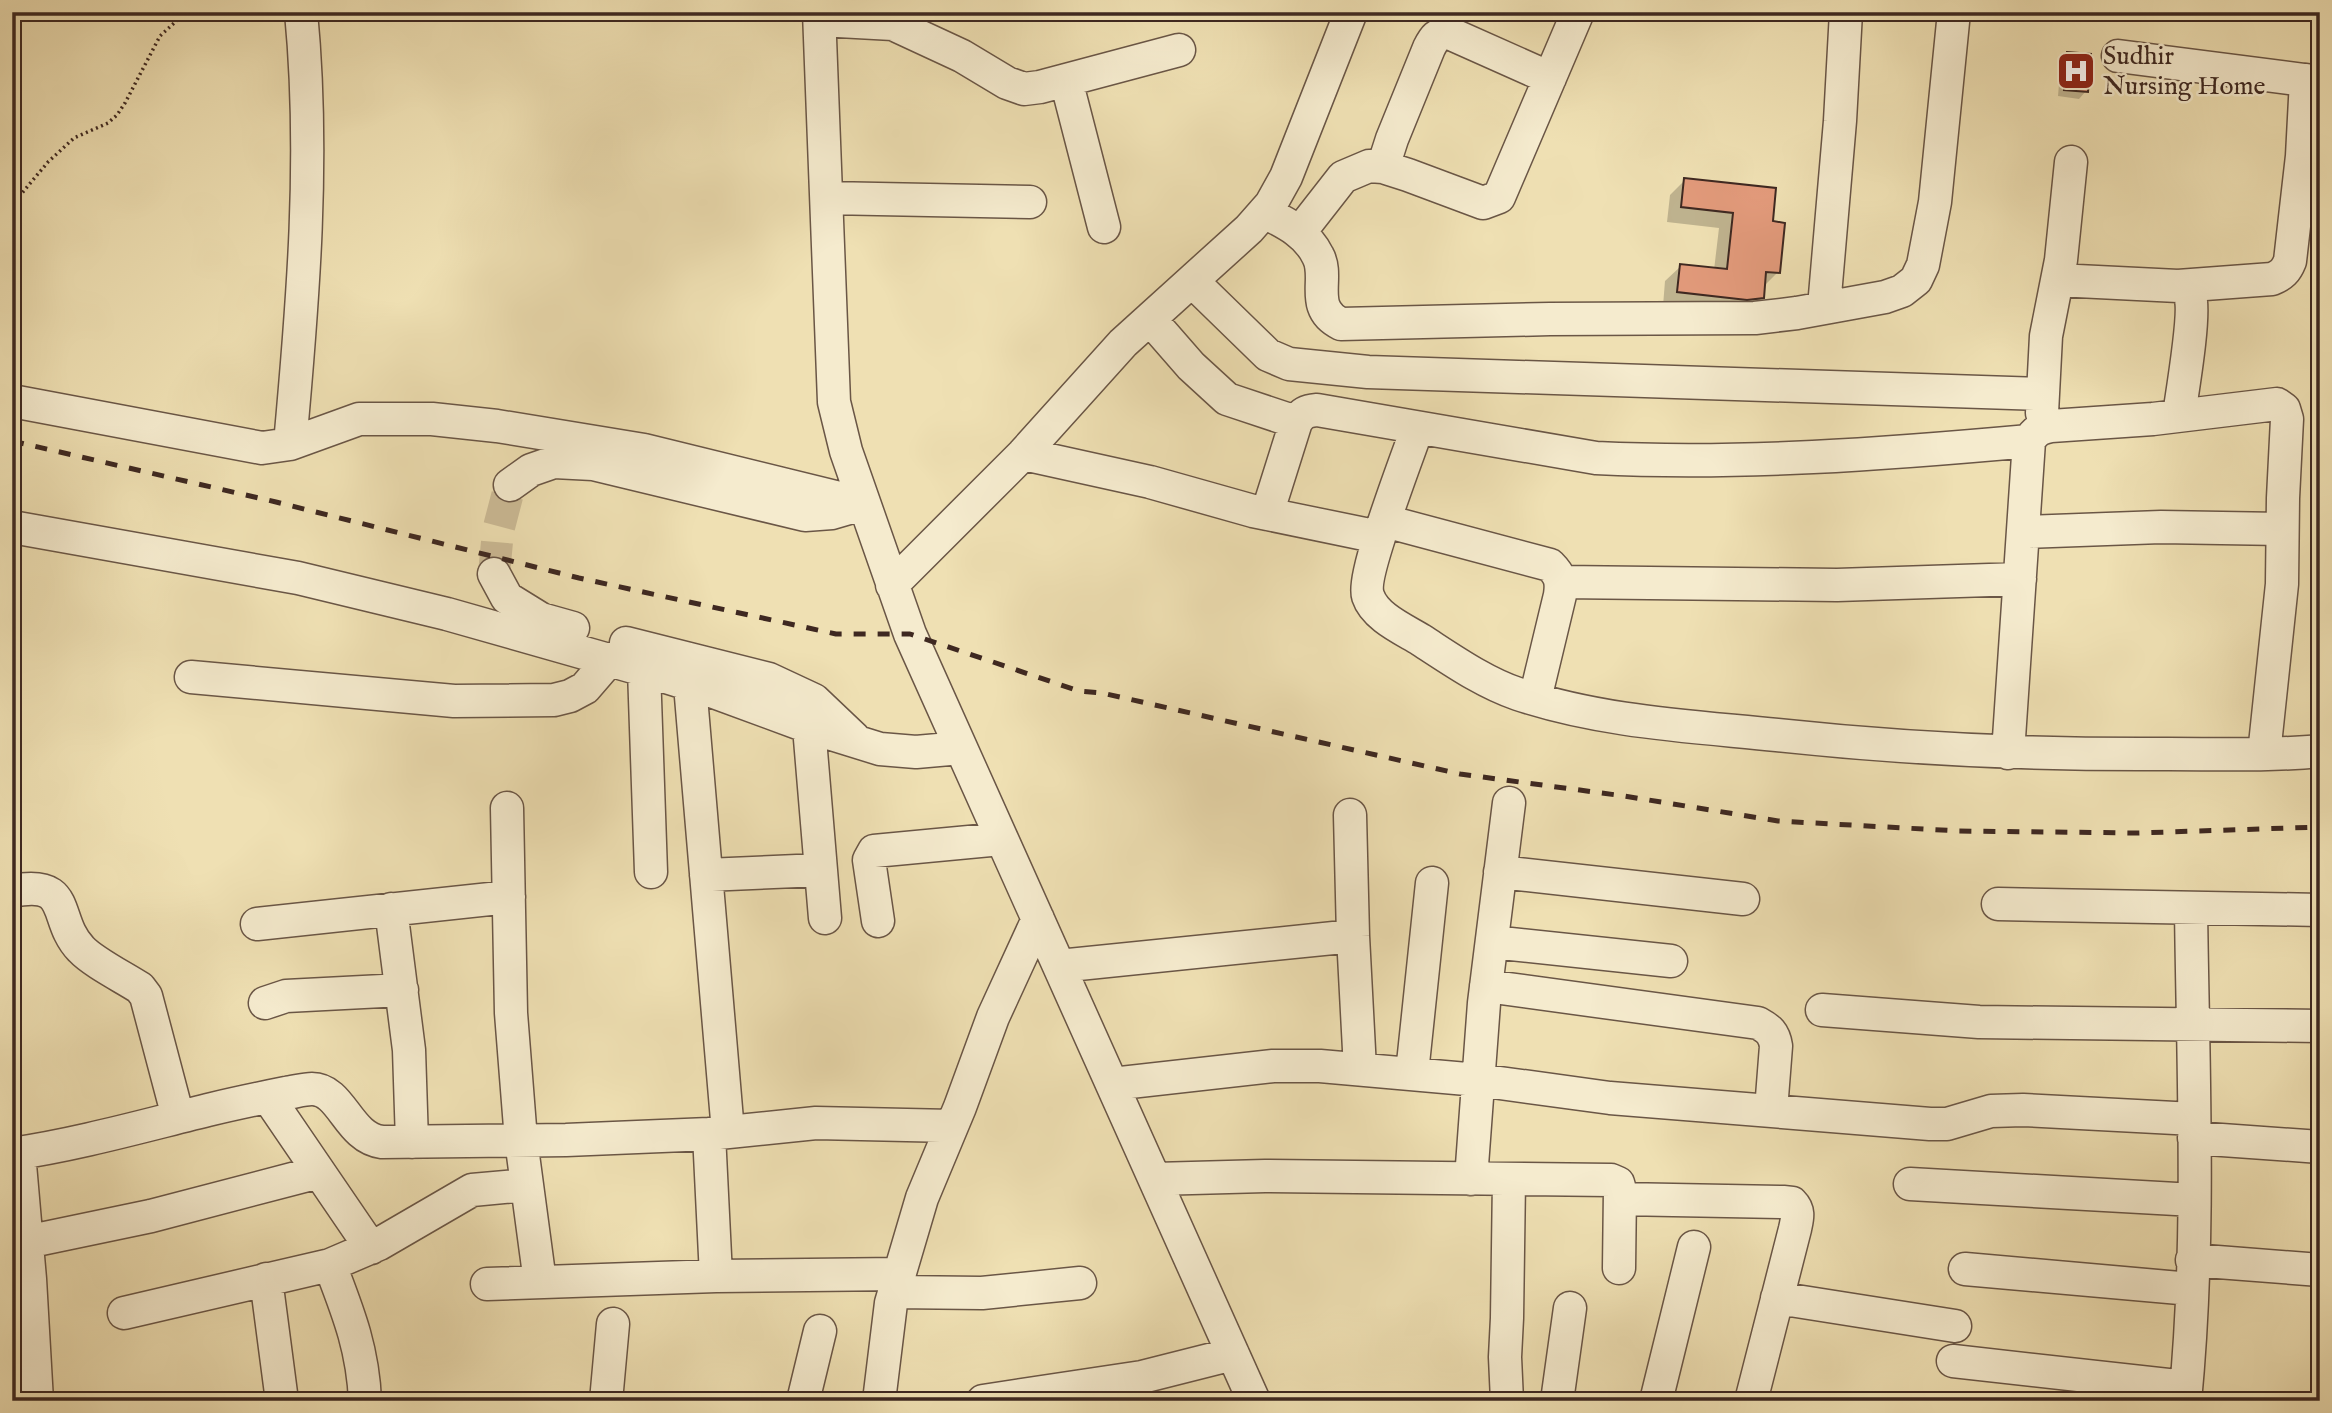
<svg xmlns="http://www.w3.org/2000/svg" width="2332" height="1413" font-family="'IM FELL English',serif">
  <rect width="100%" height="100%" fill="#efe0b3"/>
  <filter id="stains"><feTurbulence type="fractalNoise" baseFrequency=".00286" numOctaves="4"/><feColorMatrix values="0 0 0 0 .2 0 0 0 0 .09 0 0 0 0 .02 0 0 0 .5 -.17"/></filter>
  <radialGradient id="worn" r=".72"><stop offset=".6" stop-color="#630" stop-opacity="0"/><stop offset="1" stop-color="#630" stop-opacity=".3"/></radialGradient>
  <path fill="#0003" d="M2068,54L2086,91L2079,99L2058,96L2061,61Z
    M1685,180L1771,223L1778,272L1763,287L1762,298L1747,313L1663,306L1665,281L1681,266L1714,270L1719,228L1667,222L1670,195Z"/>
  <path fill="#e29a7b" stroke="#3e2821" stroke-width="2" d="M2067,52L2091,54L2088,92L2064,90Z
    M1684,178L1776,188L1773,221L1785,223L1780,273L1766,272L1764,298L1747,300L1677,292L1680,264L1727,269L1733,213L1681,207Z"/>
  <g fill="none" stroke-linecap="round" stroke-linejoin="round">
    <path stroke="#ccbb96" stroke-width="32" stroke-dasharray="32 16" stroke-linecap="butt" d="M494,574L498,531L510,485"/>
    <defs>
      <path id="minor" d="M819,12L834,402L846,451L910,634L1254,1401
        M820,20L893,24L962,56L1007,83L1024,89L1040,87L1179,50
        M2118,56L2320,82
        M1066,80L1104,227
        M1383,167L1392,139L1429,48C1434,38 1437,33 1449,33L1550,78
        M827,198L1030,202
        M1264,212C1286,223 1307,233 1318,256C1330,278 1308,308 1341,324L1550,319L1755,318L1797,313L1885,297L1902,291L1916,280L1923,265L1935,202L1954,12
        M1300,232L1343,177L1369,166L1383,167L1408,175L1483,203L1499,197L1578,12
        M2057,280L2178,286C2183,288 2188,290 2190,296C2196,312 2182,394 2179,415
        M1192,281L1268,355L1289,364L1368,372L2043,394
        M2178,286L2272,279C2282,275 2286,271 2290,261L2302,156L2306,80
        M1824,307L1840,121L1846,12
        M1150,319L1191,366L1227,399L1296,422
        M12,401L262,448L290,444L359,419H432L497,426L644,450L864,504
        M2042,413L2046,336L2061,260L2071,162
        M1417,429C1408,455 1361,576 1368,596C1375,617 1403,629 1421,640C1452,660 1483,682 1518,694C1602,722 1689,726 1777,735C1907,749 2037,755 2168,754C2218,754 2269,756 2320,751
        M290,444C303,302 315,156 301,12
        M1023,454L1150,482L1253,511L1379,537
        M510,485L531,470L554,462L593,464L805,515L832,513L856,506
        M1267,514L1296,422C1302,413 1306,411 1317,410L1596,458C1740,465 1886,454 2029,441
        M1385,521L1550,565C1560,575 1562,581 1560,595L1535,699
        M12,527L298,578L447,614L644,670L714,692L809,727L880,749L916,752L961,748
        M2023,532L2161,527L2282,529
        M494,574L507,598L541,619L573,628
        M1562,582L1837,585L2020,579
        M892,585L1023,454L1123,343L1249,229L1271,204L1286,177L1351,12
        M626,643L769,679L814,700L854,738
        M644,670L651,872
        M191,677L454,701L554,700L570,696L585,688L610,659
        M690,685L728,1132
        M809,727L825,918
        M2008,753L2029,441C2035,431 2040,428 2051,426L2153,419L2277,404L2284,409L2287,419L2283,498L2282,584L2264,754
        M507,808L511,1013L521,1140L540,1282
        M1350,815L1353,936L1360,1069
        M1500,872L1743,899
        M706,875L820,870
        M12,891C74,879 52,919 81,949C93,962 123,977 140,988L146,996L178,1117
        M1998,904L2320,910
        M391,909L409,1050L412,1142
        M878,921L869,860L874,851L1001,839
        M257,924L509,897
        M1492,942L1671,961
        M1059,966L1353,936
        M1486,986L1758,1023C1769,1029 1774,1033 1776,1046L1771,1110
        M265,1003L286,996L402,990
        M1822,1010L1979,1022L2320,1026
        M1412,1073L1432,883
        M1112,1084L1273,1066H1320L1478,1080L1610,1098L1930,1124H1947L1991,1111L2023,1110L2194,1119
        M268,1097L371,1248
        M709,1134L716,1276
        M2194,1138L2320,1147
        M19,1153L30,1279L37,1401
        M12,1154C80,1144 146,1125 212,1109C237,1103 261,1098 286,1093C294,1092 304,1089 312,1089C342,1089 348,1138 382,1142L566,1140L709,1134L816,1123L952,1126
        M1155,1179L1265,1176L1611,1180L1618,1183L1620,1190L1619,1268
        M1471,1179L1484,1003L1509,803
        M1910,1184L2194,1200
        M1620,1199L1783,1202L1792,1203C1800,1211 1797,1219 1795,1229L1751,1401
        M12,1245L151,1216L319,1172
        M2192,1260L2320,1270
        M330,1265C348,1312 363,1349 365,1401
        M1965,1269L2191,1289
        M266,1279L282,1401
        M487,1284L716,1276L899,1274
        M894,1292L982,1293L1080,1283
        M1777,1298L1955,1326
        M124,1313L330,1265L379,1244L472,1190L527,1185
        M1953,1361L2186,1387
        M606,1401L613,1324
        M803,1401L820,1331
        M879,1401L891,1303L922,1198L960,1107L993,1017L1038,919
        M983,1401L1142,1377L1233,1354
        M1507,1401L1505,1357L1507,1318L1509,1180
        M1557,1401L1570,1308
        M1656,1401L1694,1247
        M2185,1401C2201,1237 2193,1072 2191,908"/>
    </defs>
    <use href="#minor" stroke="#6a5646" stroke-width="35"/>
    <path stroke="#3e2821" stroke-width="3.5" stroke-dasharray="2 3.5" stroke-linecap="butt" d="M12,205L48,162L74,138L108,123L117,115L125,103L160,36L186,12"/>
    <use href="#minor" stroke="#f5ebce" stroke-width="32"/>
    <path stroke="#3e2821" stroke-width="5" stroke-dasharray="12 12" stroke-linecap="butt" d="M12,441L276,502L579,578L836,634H910L1079,691L1102,693L1460,774L1624,796L1778,821L1959,831L2138,833L2320,827"/>
  </g>
  <defs>
    <symbol id="hospital-square" viewBox="-11 -11 22 22"><rect x="-9" y="-9" width="18" height="18" rx="4" fill="#8f2418" stroke="#f5ebce"/><path d="M-5-5h3v3.5h4V-5h3V5h-3V1.5h-4V5h-3Z" fill="#fff"/></symbol>
  </defs>
  <g fill-rule="evenodd">
    <use href="#hospital-square" x="2054" y="49" width="44" height="44"/>
  </g>
  <g text-anchor="middle" dominant-baseline="central" stroke-width="5" stroke-linejoin="round" paint-order="stroke">
    <g font-size="26" fill="#3e2821" stroke="#f5ebce" text-anchor="start">
      <text x="2103" y="56">Sudhir<tspan x="2103" dy="30">Nursing Home</tspan></text>
    </g>
  </g>
  <rect width="2332" height="1413" fill="none" stroke="#efe0b3" stroke-width="42"/>
  <rect x="14" y="14" width="2304" height="1385" fill="none" stroke="#3e2821" stroke-width="3.5"/>
  <rect x="21" y="21" width="2290" height="1371" fill="none" stroke="#3e2821" stroke-width="2"/>
  <rect width="100%" height="100%" filter="url(#stains)"/>
  <rect width="100%" height="100%" fill="url(#worn)"/>
</svg>
